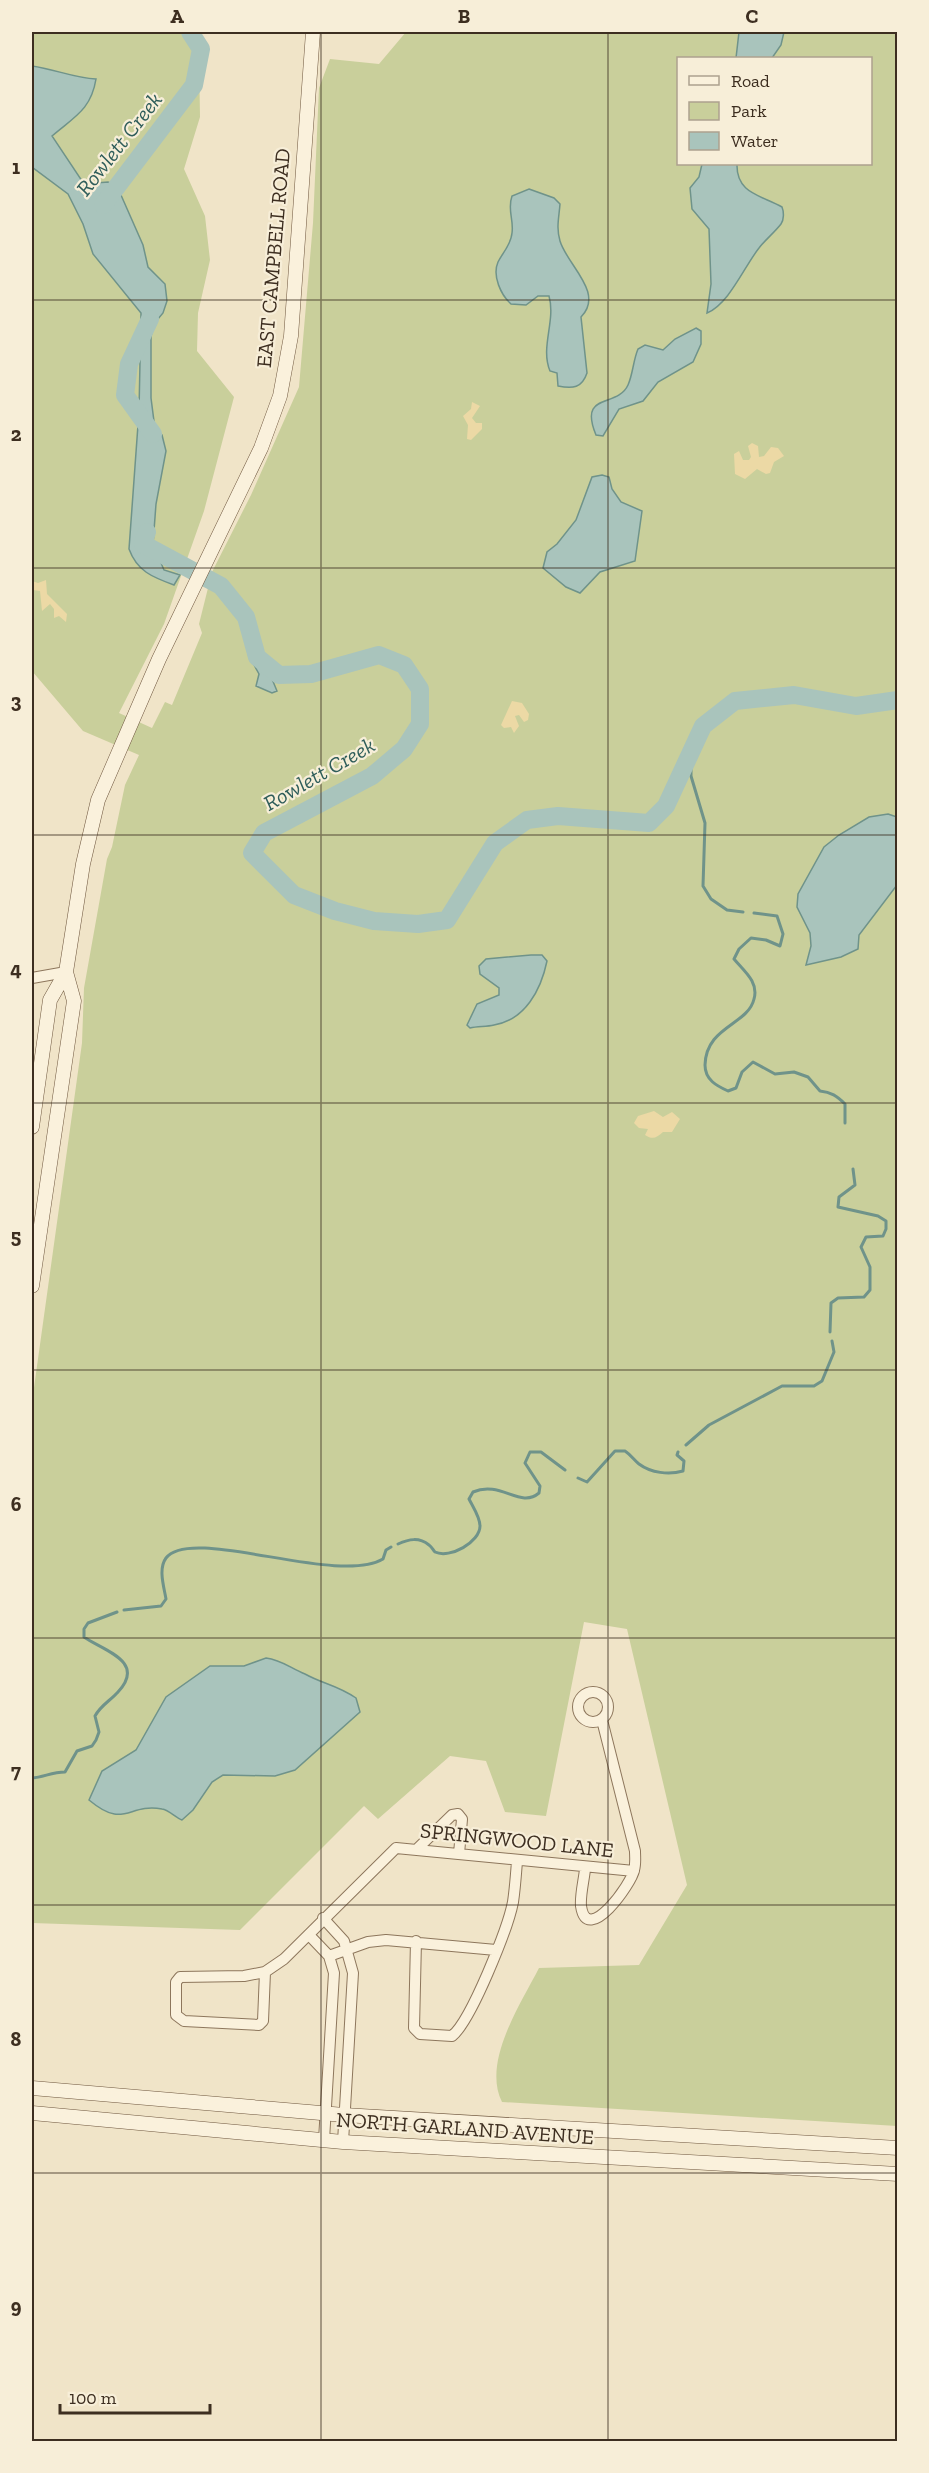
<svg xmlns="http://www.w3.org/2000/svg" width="929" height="2473" font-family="'Zilla Slab',serif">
  <rect width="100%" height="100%" fill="#f0e4c8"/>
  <path fill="#c9cf9b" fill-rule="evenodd" d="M32,32H193L199,55L200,117L184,169L205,216L210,260L198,313L197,351L234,397L204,511L164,624L119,713L152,728L165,702L172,705L202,633L199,624L212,572L251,495L299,387L313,223L319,88L330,59L379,64L406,32H897V2126L502,2102C482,2062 520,2005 539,1968L639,1965L687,1885L627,1629L584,1622L546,1816L505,1812L486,1761L450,1756L378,1819L364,1806L240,1930L32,1923V1402L82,1043L84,988L107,859L112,847L125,785L139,755L83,731L32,671ZM678,58H870V164H678Z"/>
  <path fill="#ecd9a5" d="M472,402L480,406L472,418L476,423H482V429L471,440L467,439L468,425L463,416L471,409Z
    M752,443L758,446L759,457L764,456L771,447L778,448L784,456L774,462L770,473L766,474L757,469L745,479L735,474L734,454L739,451L743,460H749L751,457L748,446Z
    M46,580L47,594L67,614L66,622L59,616L54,618V609L50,604L42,611L40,591L33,590L32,596V581L38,583Z
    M512,701L522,703L529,714L528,720L524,722L519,715L515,716L519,726L514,733L511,727L504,728L501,725Z
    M654,1111L663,1117L672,1112L680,1119L672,1132H663C656,1138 653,1140 645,1135L648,1129L639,1128L634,1123L638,1116Z"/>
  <path fill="#a9c4bc" stroke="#6f938a" stroke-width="1.5" d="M739,32H784L781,45L772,58H736Z
    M32,66C54,69 74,78 96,79C91,110 74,117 52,136L84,184L108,182L117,186L143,245L148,267L165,284L167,301L163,313L153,325L151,337V398L155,429L162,435L166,451L156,504L153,544L164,570L180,575L174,585C152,577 137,571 129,549L139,411L141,313L93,254L83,224L68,194L32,167Z
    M702,164H737C736,193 760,195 782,207C784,212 784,220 781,224C774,233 765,240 759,248C744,267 729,304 707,313L711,284L709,229L692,209L690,188L699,177Z
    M529,189L554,198L560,204C559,218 556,227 560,241C567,265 605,293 581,317L587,373C582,388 573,389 558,386L557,373L550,371C540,347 556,321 549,296H538L526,305L511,304C501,295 492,276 498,262C503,252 511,245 512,233C514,219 507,210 512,196Z
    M696,328L701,331V344L693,362L658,382L643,401L619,409L603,436L596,435C578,391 617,409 628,385C633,374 633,361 638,349L645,345L663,350L675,339Z
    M602,475L609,477L612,489L621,502L642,511L635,561L600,572L580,593L566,587L543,568L547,552L557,544L576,520L592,477Z
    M256,649L270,665V674L277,691L272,693L256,686L259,674L248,654Z
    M888,814L897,817V885L859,935L858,949L841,957L806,965L811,946L810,933L797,907L798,894L824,847L839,835L869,817Z
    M531,955H542L547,961C541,990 525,1020 494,1025C486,1027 478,1026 470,1028L467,1025L477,1004L499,995V988L480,974L479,966L486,959Z
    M266,1658C282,1660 290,1668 305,1674C323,1684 337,1685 356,1698L360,1712L295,1770L275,1776L223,1775L212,1782L193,1810L182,1820C176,1818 169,1810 162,1809C127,1803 125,1830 89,1800L102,1771L136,1750L166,1697L210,1666H244Z"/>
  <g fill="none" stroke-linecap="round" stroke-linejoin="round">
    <path stroke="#6f938a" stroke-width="3" d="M691,752V776L705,823L703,886L711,899L727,910L743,912
      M754,913L777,916L783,934L780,946L766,940L751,938L739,949L734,959C744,971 759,982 754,999C748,1025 706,1026 705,1065C705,1080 717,1086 728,1091L736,1088L742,1072L753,1062L775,1074L794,1072L808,1077L820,1091C831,1092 837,1096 845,1104V1123
      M830,1332L831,1303L838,1298L864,1297L870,1290V1267L861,1247L866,1237L883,1236L886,1229V1221L878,1216L838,1207L839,1197L855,1185L853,1169
      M686,1445L709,1425L782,1386H814L822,1381L834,1352L832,1341
      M578,1478L587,1482L615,1451H625C631,1455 634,1460 639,1464C651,1473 669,1475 683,1471L684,1461L677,1455L678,1452
      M398,1544C409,1539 419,1537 429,1545C432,1547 433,1550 435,1552C450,1559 480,1542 480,1526C480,1517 473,1507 469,1499L473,1492C501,1480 520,1509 539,1493L540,1486L525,1463L530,1452H541L565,1470
      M124,1610L161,1606L166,1599C164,1587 158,1569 166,1558C191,1525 337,1586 383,1559L386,1550L391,1547
      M32,1778C44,1777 52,1772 65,1772L77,1751L92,1746L96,1740L99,1732L95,1716C101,1705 110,1701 118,1692C147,1661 102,1650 84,1637V1629L88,1623L117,1612"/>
    <path stroke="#a9c4bc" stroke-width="18" d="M103,205L194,85L201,49L190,32
      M150,319L129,364L125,395L153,434
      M147,532L143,544L221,586L246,617L257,657L279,675L311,674L379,655L404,665L420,689V724L404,749L372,776L264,833L252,853L294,895L335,911L374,921L418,924L447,920L495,843L527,820L558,816L649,823L666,806L703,726L735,701L794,695L856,706L898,700"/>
    <defs>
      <path id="street" d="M32,978L66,972
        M578 1707a15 15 0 1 1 30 0a15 15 0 1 1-30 0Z
        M417,1849L452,1815L458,1814L462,1819L459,1854
        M585,1869C584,1880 580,1895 581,1906C587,1947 632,1883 634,1870C636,1864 635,1857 635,1851L602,1720
        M323,1918L344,1941L353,1973L343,2142
        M309,1935L329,1956L334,1973L324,2140
        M416,1941L414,2028L420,2034L452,2036C471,2021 508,1928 513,1902C515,1889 516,1874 517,1861
        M329,1956L368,1942L386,1940L496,1950
        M265,1972L263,2021L259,2025L184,2021L176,2015V1982L180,1977L244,1976L265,1972L284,1959L396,1848L634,1871"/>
      <path id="secondary" d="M32,1127L50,1000L66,972L83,864L98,800L159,659L261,448L280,396L291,336L313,32
        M32,1286L74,1001L66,972
        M32,2088L344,2115L898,2148
        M32,2113L343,2142L898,2174"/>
    </defs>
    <use href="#street" stroke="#8d765c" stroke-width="12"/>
    <use href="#secondary" stroke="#6f573f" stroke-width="15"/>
    <use href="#street" stroke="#faf1dc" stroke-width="10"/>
    <use href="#secondary" stroke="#faf1dc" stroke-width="14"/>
  </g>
  <path fill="none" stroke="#3d2e20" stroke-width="1.5" stroke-opacity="0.55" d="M321,32V2442M608,32V2442M32,300H898M32,568H898M32,835H898M32,1103H898M32,1370H898M32,1638H898M32,1905H898M32,2173H898"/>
  <g text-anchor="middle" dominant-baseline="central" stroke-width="4.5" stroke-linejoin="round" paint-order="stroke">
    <g font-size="21" fill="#3d2e20" stroke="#f7eed8">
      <text transform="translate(273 258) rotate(-85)">EAST CAMPBELL ROAD</text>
      <text transform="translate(517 1840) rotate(6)">SPRINGWOOD LANE</text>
      <text transform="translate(465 2128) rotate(4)">NORTH GARLAND AVENUE</text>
    </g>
    <g font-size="22" font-style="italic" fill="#2f5d5a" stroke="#f7eed8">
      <text transform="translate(119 144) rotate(-52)">Rowlett Creek</text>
      <text transform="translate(319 774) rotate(-30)">Rowlett Creek</text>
    </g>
  </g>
  <rect width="929" height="2473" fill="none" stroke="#f7eed8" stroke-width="66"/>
  <rect x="677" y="57" width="195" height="108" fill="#f7eed8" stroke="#ada18e" stroke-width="1.5"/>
  <rect x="689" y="76" width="30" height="9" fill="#faf1dc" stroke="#ada18e" stroke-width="1.5"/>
  <text x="731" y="87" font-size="18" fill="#3d2e20">Road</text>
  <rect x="689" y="102" width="30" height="18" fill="#c9cf9b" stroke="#ada18e" stroke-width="1.5"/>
  <text x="731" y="117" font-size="18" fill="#3d2e20">Park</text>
  <rect x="689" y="132" width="30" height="18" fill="#a9c4bc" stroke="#ada18e" stroke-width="1.5"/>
  <text x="731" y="147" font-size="18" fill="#3d2e20">Water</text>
  <path d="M60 2404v9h150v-9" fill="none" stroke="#3d2e20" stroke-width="3"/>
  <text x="69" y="2404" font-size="18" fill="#3d2e20" stroke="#f7eed8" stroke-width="4.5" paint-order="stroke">100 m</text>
  <rect x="33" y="33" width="863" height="2407" fill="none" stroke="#3d2e20" stroke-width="2"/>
  <g font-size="20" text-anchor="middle" font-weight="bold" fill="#3d2e20">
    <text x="177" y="23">A</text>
    <text x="464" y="23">B</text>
    <text x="752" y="23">C</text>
    <text x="16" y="174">1</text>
    <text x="16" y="441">2</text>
    <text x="16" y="708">3</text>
    <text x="16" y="976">4</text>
    <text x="16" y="1243">5</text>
    <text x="16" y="1511">6</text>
    <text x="16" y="1778">7</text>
    <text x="16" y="2046">8</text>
    <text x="16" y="2313">9</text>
  </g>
</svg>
